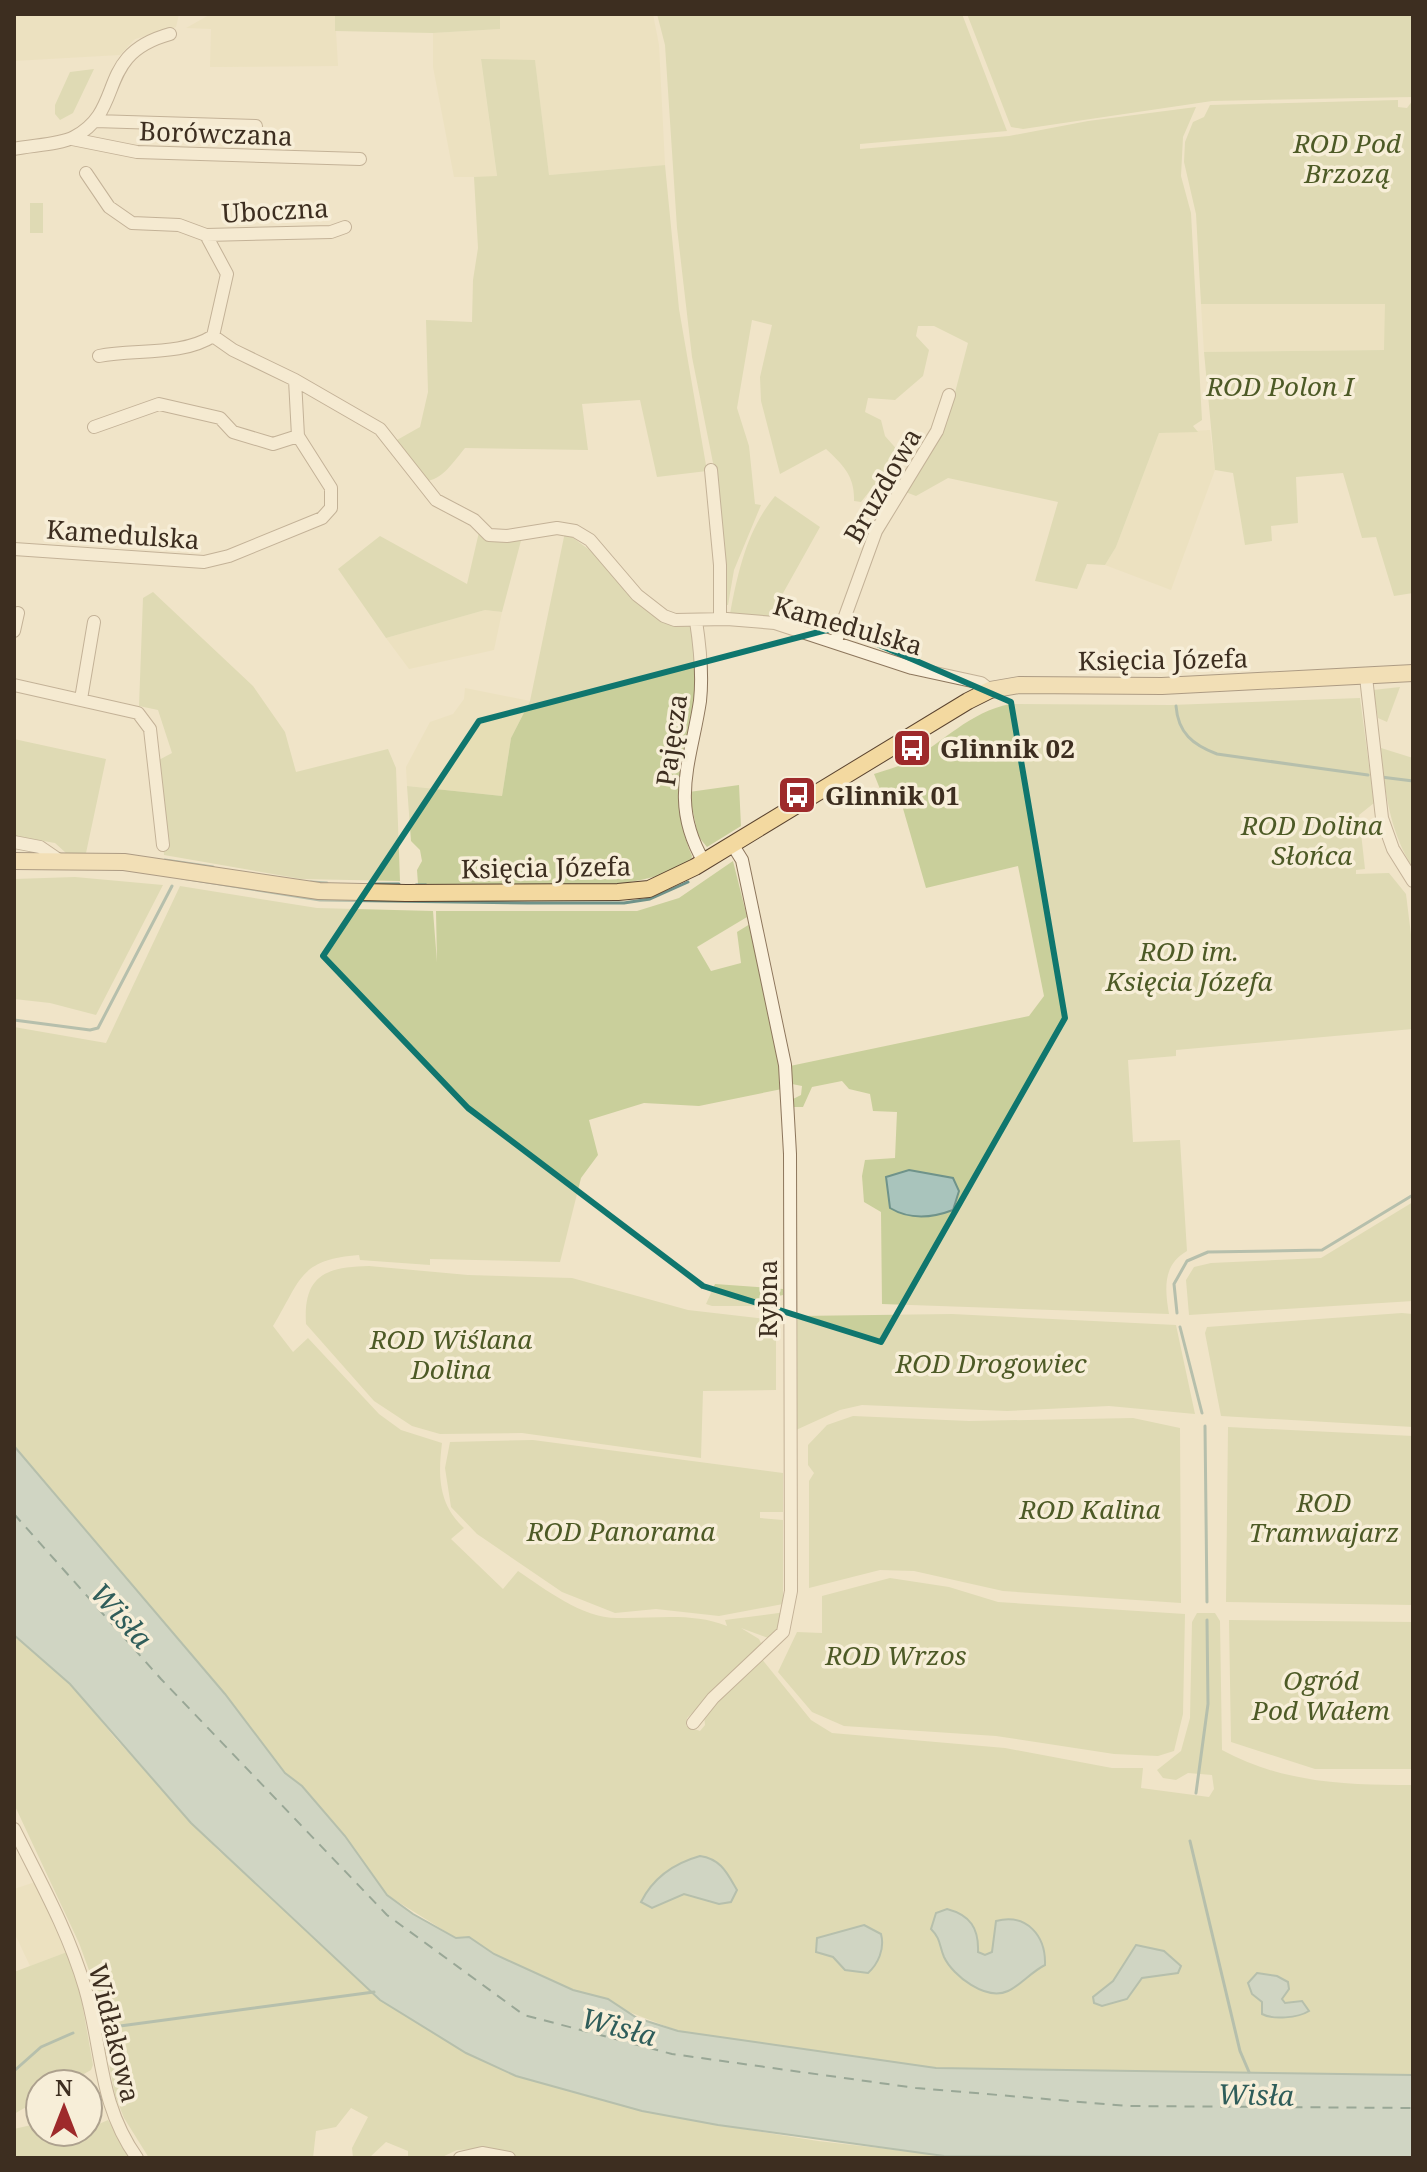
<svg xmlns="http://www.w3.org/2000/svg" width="1427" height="2172" font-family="'Noto Serif',serif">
  <rect width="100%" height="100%" fill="#f0e4c8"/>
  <path fill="#e6deb5" d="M14,14H179L176,27L135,39L120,55L14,61Z
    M211,14H335L338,66L210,67L211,29L186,28Z
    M500,14H653L659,45L665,165L549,175L535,61L481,60L497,177H454L433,67V33L500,29Z
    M1201,304H1385V350L1204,352Z
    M1210,430L1215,470L1171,590L1105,565L1116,547L1159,433Z
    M485,610L502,612L494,650L409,669L386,638Z
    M465,688L530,701L511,738L502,796L407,786L406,767L430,722L453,714L464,699Z
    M35,1882L67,1952L30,1966L14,1932V1889Z"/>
  <path fill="#c9cf9b" d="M335,14H500V29L433,33L335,31Z
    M657,14H962L1007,131L860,144V149L1009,136L1088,121L1196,107L1183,137L1181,176L1191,213L1202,420L1193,426L1198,432L1159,433L1116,547L1105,565L1087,564L1077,589L1035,581L1058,502L948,478L916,496L903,491L947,423L968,343L934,326H918L916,336L929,350L923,376L895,400L868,398L865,412L881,420L885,436L900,453L861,502L854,501C855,476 843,465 826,449L780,474L761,401L760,377L772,325L752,320L737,408L749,446L755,504L761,505L734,570L728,605H725L715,473L692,357L677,228L665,45Z
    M967,14H1413V97L1212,101L1023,129L1011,127Z
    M481,59L535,60L549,175L665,165L679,309L707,471L657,477L640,400L582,404L588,450L465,448C455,460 441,482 424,481L397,440L420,427L428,392L426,320L472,322L473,280L478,248L474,177L497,176Z
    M94,69L73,113L60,120L55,114V105L70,72Z
    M1398,100V107L1407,108L1413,100V593L1394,596L1376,537L1362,538L1343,473L1296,477L1298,523L1271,526L1272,541L1245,545L1233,473L1215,470L1204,352L1384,350L1385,304H1201L1196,214L1184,162L1185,142L1193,122L1204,117L1210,105Z
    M30,203H43V233H30Z
    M775,496L820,527L768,620L730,614C738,571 747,530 775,496Z
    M479,532L522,537L502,612L485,610L386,638L338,569L380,536L467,584Z
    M565,532L602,559L667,622L690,626C693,638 697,651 698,663C703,733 660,782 692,856L690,864C613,900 502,886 418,884L417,870L422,861L420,850L411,841L407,786L502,796L511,738L530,701Z
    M153,592L253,686L285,732L296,772L388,749L396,768L400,881L301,879L164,855L157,761L172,753L158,710L139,706L143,598Z
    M1400,687L1387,722L1378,718L1373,690Z
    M1360,698L1374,803L1359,815L1365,869L1356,870V874L1389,873L1406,894L1413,951V1029L1176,1050V1056L1128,1060L1133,1142L1180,1140L1187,1251C1162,1265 1165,1290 1169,1314L882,1304L881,1212L864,1202L862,1176L865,1160L895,1158L897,1112L873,1111L870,1094L849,1089L842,1081L812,1087L803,1107H793V1099L801,1095L802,1086L792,1084L790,1066L1029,1016L1044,996L1018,866L926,888L902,805L888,809L874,774C886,770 899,767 910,761C943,742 970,712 1010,704L1171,705Z
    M14,739L106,759L86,853H66L55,843L14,836Z
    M1381,748L1413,758V868C1389,830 1385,792 1381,748Z
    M739,785L741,826L707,847L698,836L689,792Z
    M733,861L747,917L697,947L711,971L741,963L737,932L750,924L780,1065L782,1089L699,1106L644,1103L589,1120L598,1155L581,1178L560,1262L430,1259V1265L360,1260L359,1255C299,1260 302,1278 273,1326L293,1352L308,1338L379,1414L401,1430L442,1443C438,1475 438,1504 464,1528L451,1539L503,1589L518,1571C545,1589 582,1618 617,1618C655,1619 691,1612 727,1626L725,1620L786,1612L784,1623L771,1639L741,1628L759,1639L763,1647L687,1718L686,1726L700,1731L705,1725L704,1715L761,1658L811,1720L832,1733L1005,1748L1112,1768H1143L1141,1788L1209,1797L1214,1789L1212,1775L1188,1773L1176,1780L1163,1778L1157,1770L1181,1751L1190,1718L1192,1622L1197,1613H1215L1220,1621L1222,1750C1282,1783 1346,1785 1413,1785V2075L1360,2078L936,2068L678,2031L573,1990L494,1954L470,1938H456L387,1895L14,1447V1027L106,1043L180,886L317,908L433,911L437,962L436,911H637L679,898Z
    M75,877L163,885L96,1015L50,1003L14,999V879Z
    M1413,1202V1301L1189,1315L1186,1280L1194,1267L1211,1263L1321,1258Z
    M369,1266L468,1275L572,1278L688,1310L776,1320V1390L703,1391L701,1458L522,1433L440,1434L412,1426L374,1401L306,1324C303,1275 326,1267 369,1266Z
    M715,1284L783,1289V1295L779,1296V1306H712L706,1304Z
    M1402,1313L1413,1314V1427L1221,1416L1205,1333L1207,1327Z
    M952,1314L1176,1325L1195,1414L1109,1406L1007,1411L862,1405L840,1410L796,1430L792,1322L797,1316Z
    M853,1416L969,1421L1133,1418L1180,1428L1181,1603L1003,1591L914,1571L880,1570L809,1588V1481L814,1473L808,1465V1445L827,1425Z
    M1228,1427L1413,1436V1605L1226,1602Z
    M533,1440L783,1473V1512H760V1518L783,1520V1604L719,1616L656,1609L615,1613L562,1592L477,1534L451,1507L445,1468L450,1442Z
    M890,1578L949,1587L998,1602L1185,1614L1183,1714L1174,1751L1158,1756L1114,1754L996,1736L844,1726L812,1712L778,1672L797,1632L822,1633V1596Z
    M1229,1620L1413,1622V1769H1315L1231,1742Z
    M14,1635L71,1684L115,1738L219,1851L516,2076L643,2111L718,2125L818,2141L966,2158H521L479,2149L457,2150L440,2158H408V2151L386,2142L369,2158H353L352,2148L368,2117L351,2108L336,2127L316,2131L313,2158H149L124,2118L115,2095L93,1981L79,1943L14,1804Z
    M67,1952L79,1986L93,2065L91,2070L66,2084H40V2099L14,2114V1972Z
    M108,2120L131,2158H14V2129L40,2123V2132H53L59,2142Z"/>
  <path fill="#a9c4bc" stroke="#6f938a" stroke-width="2" d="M909,1170L953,1178L959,1191L953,1210C932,1218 910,1220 890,1208L886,1177Z
    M14,1446L225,1694L285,1773L302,1786L345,1836L387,1895L413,1914L456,1938L469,1937L494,1954L573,1990L608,1999L637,2018L678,2031L936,2068L1413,2075V2158L944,2156L718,2125L642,2111L516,2076L466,2053L380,2000L191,1823L70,1684L14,1635Z
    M700,1856C721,1859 727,1873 737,1890L731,1902L719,1904L684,1894L652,1908L641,1902C653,1878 675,1863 700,1856Z
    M947,1909C970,1915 979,1928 978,1952L985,1955L992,1952L996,1921C1027,1913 1046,1936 1045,1965C1031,1972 1021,1985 1008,1991C986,2001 953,1976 944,1957C939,1945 941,1939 931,1929L936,1913Z
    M864,1925L881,1934C885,1949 878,1964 868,1973L845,1970L833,1957L816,1952L817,1938Z
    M1136,1945L1164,1951L1181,1966L1178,1973L1142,1978L1127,1999L1102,2006L1094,2003L1093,1997L1113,1981Z
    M1257,1973L1277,1976L1288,1982L1289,1989L1282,1999L1285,2003L1302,2001L1309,2011C1298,2018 1273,2020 1262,2014V2002L1252,1994L1248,1983Z"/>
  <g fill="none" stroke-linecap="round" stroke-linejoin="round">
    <path stroke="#6f938a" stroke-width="3" d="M1176,706C1178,733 1193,745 1217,754L1368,775
      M1381,777L1413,781
      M165,860L213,867
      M182,878L320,900L528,903H624L650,899L688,882
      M311,882L327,883
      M371,884H399
      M416,885H426
      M14,1020L90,1030L98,1028L172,886
      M1177,1313L1174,1284L1187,1261L1208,1252L1322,1250L1413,1195
      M1180,1327L1202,1413
      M1205,1426L1207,1602
      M1196,1793L1208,1704L1207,1620
      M1190,1841L1240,2051L1249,2072
      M120,2026L374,1992
      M14,2071L41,2047L73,2033"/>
    <path stroke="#2f5d5a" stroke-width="2" stroke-dasharray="10 8" stroke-linecap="butt" d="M14,1514L161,1679L387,1915L524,2015L672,2054L916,2088L1128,2106L1413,2108"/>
    <defs>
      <path id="minor" d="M95,121L256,126
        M72,139L137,152L360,159
        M14,149C32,145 59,145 74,137C127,109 94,55 170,34
        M86,173L109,207L132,223L179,225L206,235L227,274L213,336L233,350L295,380L380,429L436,500L474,520L489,535L507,536L557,528L575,531L590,540L637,595L664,616L675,620L727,619L775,623L912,668L981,683L990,690
        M206,235L331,232L345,227
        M99,356C135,349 182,356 213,336
        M94,427L159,404L220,418L233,432L273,444L298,436
        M711,470L720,565V619
        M14,549L204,562L229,556L322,518L331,508V488L298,436L295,380
        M696,621C700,647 703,674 700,701C691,761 669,803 704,862
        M14,631L18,613
        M836,641L876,531L937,431L949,395
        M1366,677L1382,818L1393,849L1413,881
        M14,685L138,713L150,729L163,845
        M81,699L94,622
        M14,842L40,847L59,860
        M693,1723L713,1698L783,1632L791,1591L790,1154L785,1065L742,860L732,844
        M14,1829C40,1881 69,1933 85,1988C103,2050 98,2103 137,2158
        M460,2158L482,2153L509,2158"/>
      <path id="major" d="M14,861L124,862L319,891L406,893L618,892L649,889L695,867L968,701L990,690L1019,685L1162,686L1413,673"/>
    </defs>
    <use href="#minor" stroke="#8d765c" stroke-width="14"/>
    <use href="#major" stroke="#5b4430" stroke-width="18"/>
    <use href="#minor" stroke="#faf1dc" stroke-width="12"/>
    <use href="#major" stroke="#f3d9a0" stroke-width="16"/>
  </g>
  <path d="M0 0H1427V2172H0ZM838,627L1011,702L1065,1018L881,1342L703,1286L468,1108L323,956L479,721Z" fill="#f0e4c8" fill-opacity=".55" fill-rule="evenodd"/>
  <path fill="none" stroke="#0f766e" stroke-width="6" stroke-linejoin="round" d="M838,627L1011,702L1065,1018L881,1342L703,1286L468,1108L323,956L479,721Z"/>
  <defs>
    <symbol id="bus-square" viewBox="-11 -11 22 22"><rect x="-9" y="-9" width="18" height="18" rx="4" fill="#9e2a2b" stroke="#f7eed8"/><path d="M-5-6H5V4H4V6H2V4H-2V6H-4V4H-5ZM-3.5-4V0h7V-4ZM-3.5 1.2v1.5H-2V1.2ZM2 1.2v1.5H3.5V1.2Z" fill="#fff"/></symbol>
  </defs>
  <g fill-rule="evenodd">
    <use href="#bus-square" x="890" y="726" width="44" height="44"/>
    <use href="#bus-square" x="775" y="773" width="44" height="44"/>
  </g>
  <g text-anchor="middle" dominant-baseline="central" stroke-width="7" stroke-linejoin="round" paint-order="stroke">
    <g font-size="26" fill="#3d2e20" stroke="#f7eed8">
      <text transform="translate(216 133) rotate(2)">Borówczana</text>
      <text transform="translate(275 210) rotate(-3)">Uboczna</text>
      <text transform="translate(882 485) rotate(-60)">Bruzdowa</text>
      <text transform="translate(123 534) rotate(4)">Kamedulska</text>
      <text transform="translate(848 625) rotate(16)">Kamedulska</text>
      <text transform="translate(1163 659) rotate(-1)">Księcia Józefa</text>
      <text transform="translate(671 740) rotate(-82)">Pajęcza</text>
      <text transform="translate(546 867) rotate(-1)">Księcia Józefa</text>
      <text transform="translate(767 1299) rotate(-90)">Rybna</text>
      <text transform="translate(115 2033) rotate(76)">Widłakowa</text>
    </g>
    <g font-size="26" font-style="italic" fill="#4d5a26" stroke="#f7eed8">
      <text x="1347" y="143">ROD Pod<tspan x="1347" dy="30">Brzozą</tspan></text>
      <text x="1280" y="386">ROD Polon I</text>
      <text x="1312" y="825">ROD Dolina<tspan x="1312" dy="30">Słońca</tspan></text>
      <text x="1189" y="951">ROD im.<tspan x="1189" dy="30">Księcia Józefa</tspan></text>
      <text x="451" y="1339">ROD Wiślana<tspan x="451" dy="30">Dolina</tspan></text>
      <text x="991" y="1363">ROD Drogowiec</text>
      <text x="1324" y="1502">ROD<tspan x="1324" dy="30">Tramwajarz</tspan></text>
      <text x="1090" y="1509">ROD Kalina</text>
      <text x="621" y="1531">ROD Panorama</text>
      <text x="896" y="1655">ROD Wrzos</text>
      <text x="1321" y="1680">Ogród<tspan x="1321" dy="30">Pod Wałem</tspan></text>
    </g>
    <g font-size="26" font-weight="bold" fill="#3d2e20" stroke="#f7eed8" text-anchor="start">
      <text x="940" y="748">Glinnik 02</text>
      <text x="825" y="795">Glinnik 01</text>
    </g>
    <g font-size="28" font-style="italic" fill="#2f5d5a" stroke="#f7eed8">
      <text transform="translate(122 1615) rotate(48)">Wisła</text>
      <text transform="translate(619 2026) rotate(15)">Wisła</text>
      <text transform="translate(1256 2094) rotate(1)">Wisła</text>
    </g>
  </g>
  <rect width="1427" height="2172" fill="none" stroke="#3d2e20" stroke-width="32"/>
  <g transform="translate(64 2108)"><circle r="38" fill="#f7eed8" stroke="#ada18e" stroke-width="2"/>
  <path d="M0-6L14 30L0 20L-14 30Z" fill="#9e2a2b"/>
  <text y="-12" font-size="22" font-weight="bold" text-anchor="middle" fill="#3d2e20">N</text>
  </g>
</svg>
